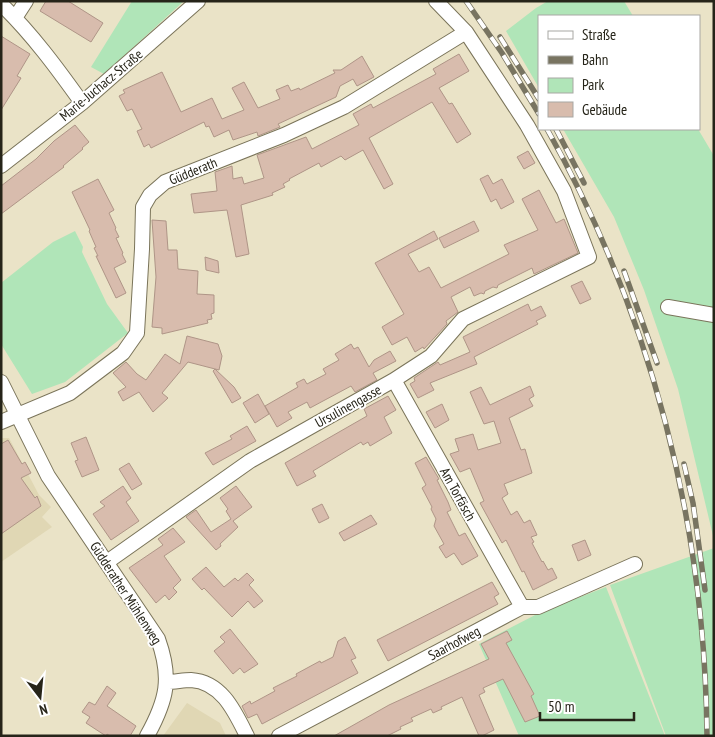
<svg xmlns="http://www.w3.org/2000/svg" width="715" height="737" font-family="'PT Sans Narrow',sans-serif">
  <rect width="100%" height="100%" fill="#eae3c7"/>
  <path fill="#e0d7b4" d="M1,438H9L39,495L51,507L42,517L52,527L1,562Z
    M187,703L220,723L226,736H163Z"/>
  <path fill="#b0e5b8" d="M132,1H184L104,74L91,67Z
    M548,1H624L633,16H539V88L506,31L536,8Z
    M563,129H698L714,156V540L678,389L644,290L614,217Z
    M75,231L83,247L82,252L107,304L128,333L65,382L32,394L1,344V283L53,242Z
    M714,548V736H666L610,585Z
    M606,587L665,736H519L479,644L541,612Z"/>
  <path fill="#d8bcad" stroke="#af9587" d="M46,1H68L103,23L91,42L40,11Z
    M1,36L30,54L17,76L21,78L1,110Z
    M459,54L469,71L439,88L449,104L452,103L471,134L457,143L432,102L369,138L393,184L384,189L363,150L345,160L341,156L321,167L319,163L289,179L290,180L283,184L285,187L272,193L273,195L241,205L249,254L236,257L227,210L194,213L191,194L217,191L215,172L232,166L233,179L242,177L244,184L264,178L257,155L306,137L312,149L359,125L353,114L371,104L373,108L436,74L433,69Z
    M362,56L374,77L357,86L353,79L340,86L336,97L278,124L280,127L258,136L257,132L233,140L229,130L214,137L209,126L206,127L204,122L151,148L149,144L144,147L137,131L142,129L132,109L127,111L119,96L125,93L123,90L162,72L181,112L212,98L222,119L244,110L232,88L244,82L258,108L280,99L276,90L288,85L291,91L299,88L300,90L335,73L333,70H341Z
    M75,125L89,142L82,148L83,149L63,166L64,167L1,214V186L36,159L54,141Z
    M528,151L535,163L524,169L517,157Z
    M488,175L493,184L502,179L514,202L501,209L496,199L491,202L480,179Z
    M98,179L114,210L109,213L116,228L115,229L119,237L116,238L123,253L122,254L126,262L114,268L126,293L116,298L96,256H98L94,248L96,247L89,231L90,230L72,192Z
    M539,190L556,223L564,219L578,253L534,274L532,268L498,285L497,288L493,287L485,291L484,294L481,293L474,296L470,287L451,297L458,312L446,321L447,324L424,349L423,347L415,352L407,337L392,345L382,327L404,314L375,263L434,231L438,239L408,254L419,272L429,267L441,288L509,254L504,245L538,230L522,199Z
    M152,220L166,221L168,250H177L178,269L198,271L197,294L214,295V313L211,314L212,319L207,320L208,323L162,334V328L152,327L156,277Z
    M474,221L479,231L444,248L439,238Z
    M205,257L218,261L219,273L206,270Z
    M582,281L591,299L580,304L571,286Z
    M528,304L531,311L541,306L546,316L536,321L538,324L474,357L477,364L430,383L434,390L418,398L410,384L415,381L414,378L438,362L440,365L470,352L463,337Z
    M187,336L218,344L222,356L219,370L188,362L162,393L168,398L153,412L139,392L123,401L118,392L126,387L113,373L126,362L137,374L146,380L165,354L180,364Z
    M351,344L354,349L358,347L369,367L374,360L390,351L396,361L373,373L377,380L355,392L351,386L310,408L307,402L288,412L292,418L277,427L265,406L298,387L296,383L304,379L307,384L326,374L323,369L339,360L335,354Z
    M215,369L234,387L241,398L232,403L213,371Z
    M530,386L534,396L529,399L533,406L509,418L521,450L525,449L532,473L504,484L508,494L502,498L511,515L517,511L524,523L530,520L537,535L531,537L534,542L532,543L542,562L543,561L548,570L552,568L557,578L533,590L524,571L522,572L506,540L502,543L480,503L484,501L470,468L460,472L450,454L459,451L455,439L473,434L478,450L501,443L494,421L484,424L470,392L481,387L490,405Z
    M258,394L269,414L255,423L243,403Z
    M388,396L396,410L384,417L392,433L370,446L368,442L363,445L361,442L313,471L316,476L297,486L285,463L367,416L364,409Z
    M442,404L449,420L435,428L426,412Z
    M247,426L256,441L213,465L205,453L232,439L230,436Z
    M86,437L99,470L82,477L75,461L78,460L71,443Z
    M8,440L22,464L25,462L31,473L21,478L35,498L37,496L41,506L1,534V444Z
    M426,457L439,479L437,480L448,502L451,510L447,512L459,536L465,533L478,556L462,565L454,553L446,558L439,547L444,544L434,526L436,519L431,509L432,507L422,488L426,485L415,463Z
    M129,463L142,484L132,490L119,469Z
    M123,486L131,498L126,502L139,521L111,540L93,514L105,506L100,502Z
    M236,486L252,507L233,521L238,527L220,544L221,546L216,550L186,517L196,510L211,532L231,519L226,511L228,509L220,498Z
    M322,504L329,518L319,523L312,509Z
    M371,515L377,524L344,541L339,533Z
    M173,528L185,542L164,556L181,580L173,588L177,592L169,600L165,595L156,603L129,568L163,545L158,539Z
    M585,540L591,555L578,561L572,545Z
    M206,567L224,587L235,578L238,581L247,573L254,580L249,585L263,601L254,608L248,601L232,617L204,588L202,590L192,579Z
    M492,582L499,594L494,597L498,604L388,661L377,640Z
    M230,629L258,664L244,673L240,668L233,674L214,651L225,642L220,637Z
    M507,631L512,640L506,643L534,694L531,696L540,716L525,722L503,679L483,688L485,692L479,695L494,730L482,736H479L462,697L441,707L442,709L433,713L431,709L411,718L413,721L400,727L401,729L387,736H334L389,705L489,659L481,644Z
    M345,637L356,658L351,660L358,673L262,724L257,714L248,718L242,706L250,701L251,704L275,691L273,688L297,676L296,674L320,661L321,663L333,657L338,641Z
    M107,686L116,693L107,706L136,726L130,736H110L107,734L106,736L86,723L90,717L82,712L89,702L95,705Z"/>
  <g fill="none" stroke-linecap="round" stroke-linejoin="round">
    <defs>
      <path id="minor" d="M1,4C32,34 57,68 82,103
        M15,18L26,1
        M1,166L82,103L198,1
        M668,307L714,315
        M394,380L522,607
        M1,382L48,476L158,639C172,678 167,700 147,736
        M1,422L70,393L123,353L137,333L142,249L143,207L150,195L165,182L284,135L344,107L466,32
        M107,562L250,461L394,380L431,356L463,319L589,257L564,191L527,125L466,32L436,1
        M167,682C175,682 183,680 191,680C222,682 235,712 247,736
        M279,736L522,607H538L635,564"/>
    </defs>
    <use href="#minor" stroke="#7a745a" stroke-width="16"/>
    <use href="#minor" stroke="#fff" stroke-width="14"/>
    <defs>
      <path id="rail" d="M466,1L502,53L539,114
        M500,37L539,99
        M547,129C651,314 705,523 707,736
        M556,129L584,183
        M624,271L657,363
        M684,464L693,503L705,590"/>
    </defs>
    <use href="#rail" stroke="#787461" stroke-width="5.5"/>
    <use href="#rail" stroke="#fff" stroke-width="4" stroke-dasharray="11" stroke-linecap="butt"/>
  </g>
  <g text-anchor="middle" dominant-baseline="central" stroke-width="4" stroke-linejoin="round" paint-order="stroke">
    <g font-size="14" fill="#262419" stroke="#fff">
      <text transform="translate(101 85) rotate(-40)">Marie-Juchacz-Straße</text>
      <text transform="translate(193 171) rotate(-22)">Güdderath</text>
      <text transform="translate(348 406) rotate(-29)">Ursulinengasse</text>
      <text transform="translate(458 494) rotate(61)">Am Torfäsch</text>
      <text transform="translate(126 593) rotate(57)">Güdderather Mühlenweg</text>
      <text transform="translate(454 643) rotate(-28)">Saarhofweg</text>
    </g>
  </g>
  <rect width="715" height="737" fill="none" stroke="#262419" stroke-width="5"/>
  <rect x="538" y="15" width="162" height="115" fill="#ffffff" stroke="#a8a7a3"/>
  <rect x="548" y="31" width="25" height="8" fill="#ffffff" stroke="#a8a7a3"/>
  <text x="582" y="40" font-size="15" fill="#262419">Straße</text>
  <rect x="548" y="56" width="25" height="8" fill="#787461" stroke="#a8a7a3"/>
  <text x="582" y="65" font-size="15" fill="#262419">Bahn</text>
  <rect x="548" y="78" width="25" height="15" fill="#b0e5b8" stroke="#a8a7a3"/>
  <text x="582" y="90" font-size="15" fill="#262419">Park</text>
  <rect x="548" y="102" width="25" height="15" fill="#d8bcad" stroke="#a8a7a3"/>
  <text x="582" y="115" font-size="15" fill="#262419">Gebäude</text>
  <g transform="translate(40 697) rotate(164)" stroke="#ffffff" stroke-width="4" paint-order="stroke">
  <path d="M0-4L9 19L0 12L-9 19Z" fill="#262419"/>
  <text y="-8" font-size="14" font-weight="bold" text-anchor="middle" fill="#262419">N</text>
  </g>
  <path d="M540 712v8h94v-8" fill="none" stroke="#262419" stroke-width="2.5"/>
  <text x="548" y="712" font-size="15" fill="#262419" stroke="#ffffff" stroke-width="4" paint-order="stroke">50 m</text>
</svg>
